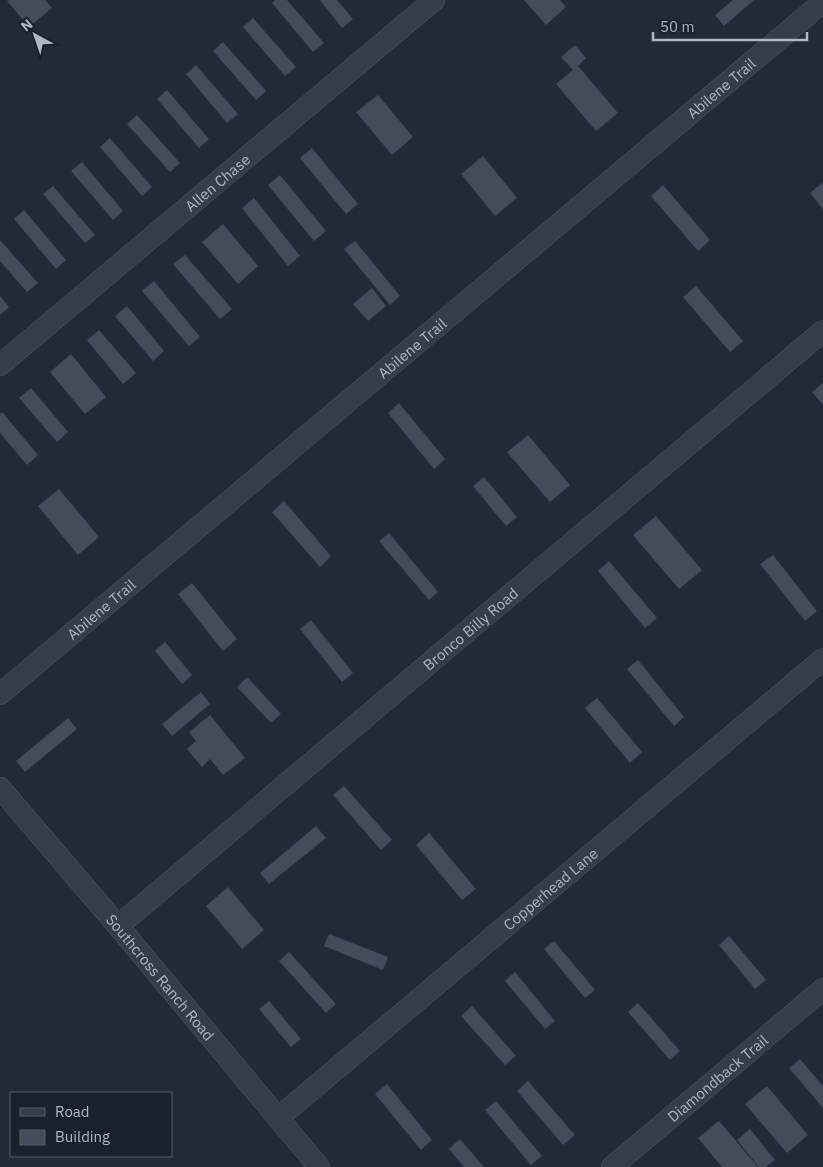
<svg xmlns="http://www.w3.org/2000/svg" width="823" height="1167" font-family="'IBM Plex Sans',sans-serif">
  <rect width="100%" height="100%" fill="#232937"/>
  <path fill="#444c5c" d="M9,0H45L52,8L29,27L7,1Z
    M275,0H287L324,43L313,52L272,3Z
    M320,0H337L353,19L342,28Z
    M524,0H560L566,7L546,25Z
    M733,0H754L724,26L715,15Z
    M253,18L296,67L285,76L243,27Z
    M223,42L266,91L256,100L213,51Z
    M575,45L586,58L578,66L618,113L596,131L556,84L573,70L561,57Z
    M196,65L238,114L227,123L186,74Z
    M167,90L209,139L199,148L157,99Z
    M378,95L413,137L392,155L356,112Z
    M137,115L180,163L170,172L127,124Z
    M110,138L152,187L142,196L100,147Z
    M312,148L358,204L346,214L300,158Z
    M483,156L517,198L495,216L461,174Z
    M82,162L123,211L113,220L71,171Z
    M280,175L326,231L314,241L268,185Z
    M822,183L823,185V209L810,193Z
    M663,185L710,240L698,251L651,196Z
    M53,186L95,235L85,243L43,194Z
    M254,198L300,256L288,266L242,208Z
    M24,210L66,260L56,269L14,219Z
    M223,224L258,266L238,284L202,242Z
    M0,240L38,283L27,292L0,261Z
    M355,241L400,296L390,305L344,249Z
    M185,255L232,309L220,319L173,264Z
    M154,281L200,337L189,346L142,291Z
    M696,286L743,341L730,352L683,297Z
    M372,288L386,306L368,321L353,304Z
    M0,296L9,307L0,315Z
    M127,306L164,351L153,361L115,316Z
    M99,330L136,373L123,384L87,340Z
    M71,354L106,397L85,414L50,372Z
    M823,383V405L812,392Z
    M31,388L68,432L57,442L19,398Z
    M399,403L445,459L434,469L388,413Z
    M2,412L38,455L27,465L0,433V414Z
    M528,435L570,485L550,502L507,452Z
    M484,477L517,517L506,526L473,486Z
    M59,489L99,537L78,555L38,506Z
    M284,501L331,556L320,567L272,512Z
    M656,516L702,570L679,589L633,535Z
    M389,533L438,592L429,600L379,541Z
    M773,555L817,611L805,621L760,564Z
    M609,561L657,618L645,628L598,571Z
    M192,583L237,639L223,651L178,594Z
    M311,620L353,673L342,682L300,629Z
    M165,642L192,675L182,684L155,651Z
    M638,660L684,717L674,726L627,669Z
    M247,677L281,714L271,723L237,687Z
    M201,692L210,704L172,736L162,724Z
    M597,698L642,752L630,763L585,708Z
    M210,715L245,758L223,775L210,759L202,767L187,749L196,741L189,732Z
    M68,718L77,729L25,772L16,761Z
    M344,786L392,840L381,850L333,795Z
    M316,826L326,838L269,884L260,873Z
    M429,833L476,889L462,900L416,845Z
    M228,887L264,930L242,949L206,906Z
    M329,934L388,957L383,970L324,946Z
    M729,936L766,980L755,989L719,945Z
    M554,941L595,990L585,998L544,949Z
    M289,952L336,1004L326,1013L279,961Z
    M515,972L555,1021L545,1029L505,981Z
    M269,1001L301,1039L291,1047L259,1009Z
    M638,1003L680,1051L670,1060L628,1012Z
    M472,1006L516,1056L505,1065L461,1016Z
    M800,1059L823,1086V1108L789,1068Z
    M528,1081L575,1135L563,1145L517,1091Z
    M387,1084L432,1140L421,1150L375,1094Z
    M767,1086L808,1135L787,1153L745,1104Z
    M496,1101L542,1156L531,1165L485,1110Z
    M719,1121L758,1167H722L698,1138Z
    M750,1129L775,1160L766,1167H759L737,1140Z
    M460,1139L484,1167H464L449,1149Z"/>
  <g fill="none" stroke-linecap="round" stroke-linejoin="round">
    <defs>
      <g id="minor">
        <path id="s1" d="M0,365L434,0"/>
        <path id="s2" d="M0,694L823,2"/>
        <path id="s3" d="M0,788L118,926L319,1167"/>
        <path id="s4" d="M118,926L823,331"/>
        <path id="s5" d="M278,1118L823,659"/>
        <path id="s6" d="M612,1167L823,989"/>
      </g>
    </defs>
    <use href="#minor" stroke="#515662" stroke-width="22"/>
    <use href="#minor" stroke="#363c48" stroke-width="21"/>
  </g>
  <g text-anchor="middle" dominant-baseline="central" stroke-width="4.5" stroke-linejoin="round" paint-order="stroke">
    <g font-size="15" fill="#b1b6c4" stroke="#1b212c">
      <text stroke="none"><textPath href="#s2" startOffset="942">Abilene Trail</textPath></text>
      <text stroke="none"><textPath href="#s1" startOffset="284">Allen Chase</textPath></text>
      <text stroke="none"><textPath href="#s2" startOffset="538">Abilene Trail</textPath></text>
      <text stroke="none"><textPath href="#s2" startOffset="132">Abilene Trail</textPath></text>
      <text stroke="none"><textPath href="#s4" startOffset="461">Bronco Billy Road</textPath></text>
      <text stroke="none"><textPath href="#s5" startOffset="356">Copperhead Lane</textPath></text>
      <text stroke="none"><textPath href="#s3" startOffset="248">Southcross Ranch Road</textPath></text>
      <text stroke="none"><textPath href="#s6" startOffset="138">Diamondback Trail</textPath></text>
    </g>
  </g>
  <rect x="10" y="1092" width="162" height="65" fill="#1b212c" stroke="#575d69"/>
  <rect x="20" y="1108" width="25" height="8" fill="#363c48" stroke="#575d69"/>
  <text x="55" y="1117" font-size="15" fill="#b1b6c4">Road</text>
  <rect x="20" y="1130" width="25" height="15" fill="#444c5c" stroke="#575d69"/>
  <text x="55" y="1142" font-size="15" fill="#b1b6c4">Building</text>
  <g transform="translate(35 35) rotate(320)" stroke="#1b212c" stroke-width="4" paint-order="stroke">
  <path d="M0-4L9 19L0 12L-9 19Z" fill="#b1b6c4"/>
  <text y="-8" font-size="14" font-weight="bold" text-anchor="middle" fill="#b1b6c4">N</text>
  </g>
  <path d="M653 32v8h154v-8" fill="none" stroke="#b1b6c4" stroke-width="2.5"/>
  <text x="660" y="32" font-size="15" fill="#b1b6c4" stroke="#1b212c" stroke-width="4" paint-order="stroke">50 m</text>
</svg>
